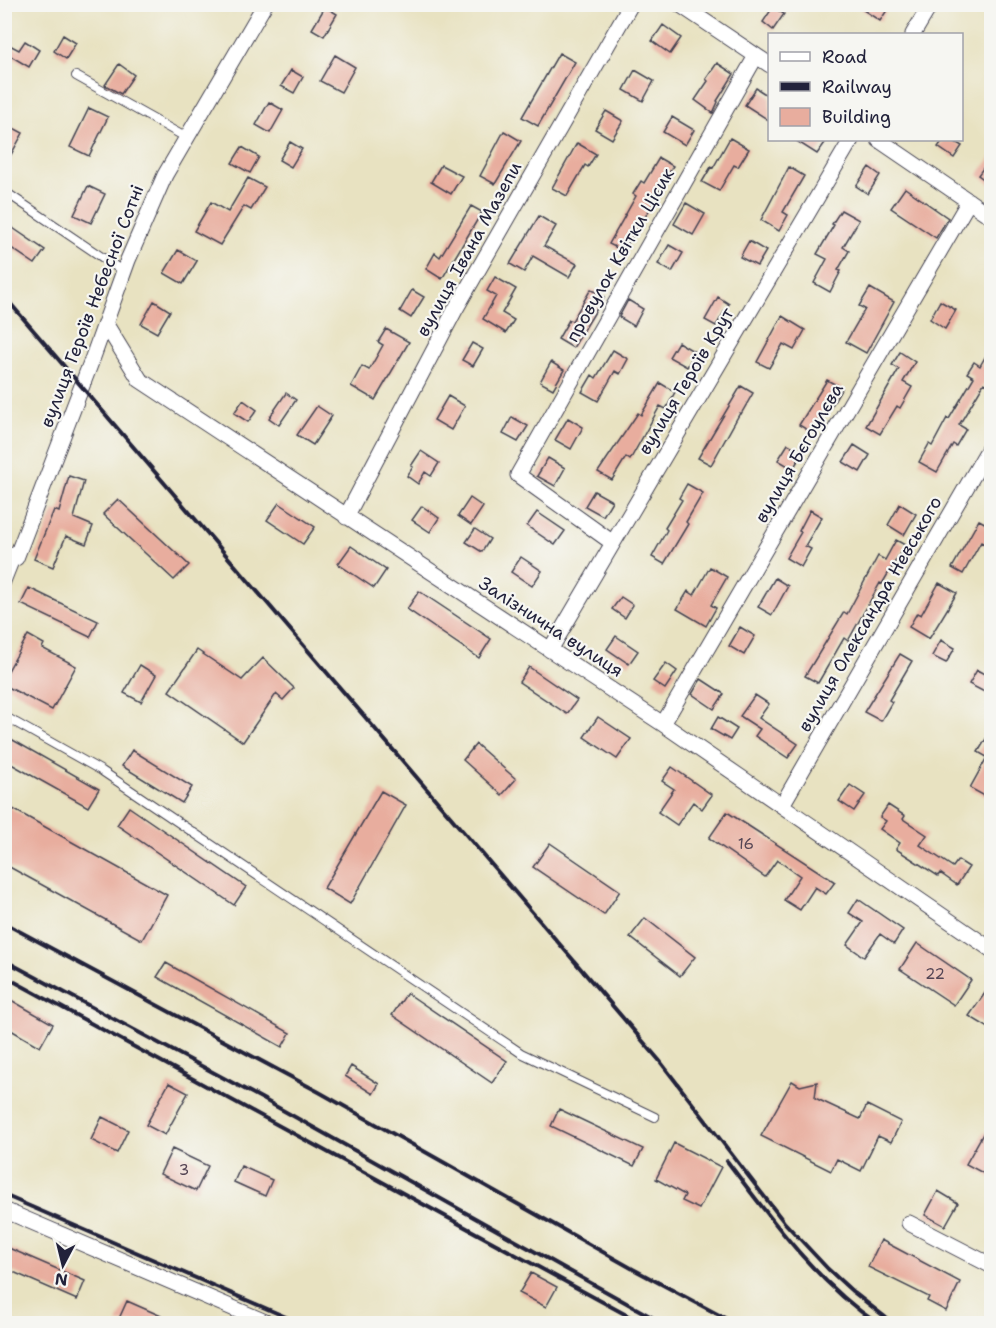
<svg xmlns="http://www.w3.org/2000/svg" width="996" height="1328" font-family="'Shantell Sans',sans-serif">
  <rect width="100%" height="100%" fill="#f6f6f2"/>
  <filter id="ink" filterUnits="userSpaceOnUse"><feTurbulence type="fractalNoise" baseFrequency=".0167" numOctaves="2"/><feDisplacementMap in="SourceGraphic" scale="12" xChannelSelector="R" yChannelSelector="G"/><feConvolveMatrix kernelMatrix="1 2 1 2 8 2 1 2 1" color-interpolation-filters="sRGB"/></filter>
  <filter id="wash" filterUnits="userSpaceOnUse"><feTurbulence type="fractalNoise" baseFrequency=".008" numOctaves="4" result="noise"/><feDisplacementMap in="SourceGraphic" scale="24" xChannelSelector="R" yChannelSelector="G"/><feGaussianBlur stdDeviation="1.35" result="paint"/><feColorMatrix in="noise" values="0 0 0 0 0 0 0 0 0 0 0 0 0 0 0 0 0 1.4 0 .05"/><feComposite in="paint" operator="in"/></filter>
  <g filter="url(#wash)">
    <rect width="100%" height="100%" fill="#e8e2c1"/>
    <g id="blocks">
      <path fill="#e8ad9e" d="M854,4H891L880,21Z
        M325,7L337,14L324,36L312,29Z
        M773,7L784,14L773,30L763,22Z
        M663,25L681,38L670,54L652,41Z
        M63,35L76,43L66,59L54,51Z
        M25,41L39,50L29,67L4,52V42L19,50Z
        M559,53L575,62L538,126L522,117Z
        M335,55L355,67L341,92L320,81Z
        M717,63L734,74L717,101L718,102L713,113L695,100L708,81L706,79Z
        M119,64L134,75L121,94L105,85Z
        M291,70L303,77L294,93L281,86Z
        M635,70L654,81L643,101L624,90Z
        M756,88L770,97V121L745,105Z
        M269,102L283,110L270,133L256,125Z
        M89,108L108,117L89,156L70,147Z
        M606,111L623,121L612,139L595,129Z
        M672,117L694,130L685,145L663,132Z
        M4,123L23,133L4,167Z
        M504,131L521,141L495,184L480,176Z
        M730,138L749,149L738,167L734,165L719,191L702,182L711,167L713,168Z
        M795,140H827L817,154Z
        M943,140H952L962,146L954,158L938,147Z
        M290,142L302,149L291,167L279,160Z
        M577,143L596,154L588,167L585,165L567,196L552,188Z
        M242,147L259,157L250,173L232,163Z
        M992,156V185L978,175Z
        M659,158L673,166L658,191L661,192L623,251L609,244L636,196L633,194L641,181L644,183Z
        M441,165L462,176L451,194L431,182Z
        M789,167L804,176L783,212L788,215L779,231L761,220Z
        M869,167L880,175L868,194L856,186Z
        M248,178L265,187L251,210L244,206L220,245L194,231L211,202L228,212Z
        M88,186L105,194L91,223L74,215Z
        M905,188L948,218L936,238L891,208Z
        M686,203L705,214L693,235L674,224Z
        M471,206L482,212L442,279L426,269L435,253L440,257Z
        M841,210L859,220L843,247L849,251L838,270L841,271L830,292L814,283L827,259L817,254L834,225L832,224Z
        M539,216L556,226L544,246L577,264L569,277L533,256L524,272L510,264Z
        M4,222L45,250L35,264L4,243Z
        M749,241L766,251L757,266L740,257Z
        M669,245L683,253L672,272L658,264Z
        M178,250L197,261L183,284L164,273Z
        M495,277L516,289L502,313L514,320L506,333L483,319L496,296L487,291Z
        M870,288L894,302L866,353L846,342L865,309L859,306Z
        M591,289L604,297L573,348L558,339L569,320L572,321Z
        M412,290L424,297L411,318L400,311Z
        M718,297L729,304L716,326L705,320Z
        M628,300L643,309L634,326L619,317Z
        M154,301L170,311L157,333L141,324Z
        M940,301L956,310L945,329L930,319Z
        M782,316L805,330L794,350L783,344L769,368L757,362Z
        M386,329L409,342L375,400L351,386L362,366L369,370L383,345L378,342Z
        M678,342L695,352L687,367L669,357Z
        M472,343L483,349L473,366L462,360Z
        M992,345V375L986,384L984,383L959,425L966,429L956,446L953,444L937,472L919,462L929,444L932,446L947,418L949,419L974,377L967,373L974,362L980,366Z
        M613,350L628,359L620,374L615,371L598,401L582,392L592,375L596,378Z
        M900,352L915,362L903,382L912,387L900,408L897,406L880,434L866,426L899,369L892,365Z
        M551,362L564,370L553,389L540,382Z
        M827,380L842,388L831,407L827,405L811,432L799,425Z
        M660,383L675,392L666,409L660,406L630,460L626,457L612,480L598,472L638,413L641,415Z
        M741,386L753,393L741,414L740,413L711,465L698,458Z
        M286,393L296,400L279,425L269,418Z
        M448,396L465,406L451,430L434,420Z
        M243,400L257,410L248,422L234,413Z
        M317,406L332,416L313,445L297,435Z
        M512,417L528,426L518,442L503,434Z
        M568,418L583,427L571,449L555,440Z
        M788,444L803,452L793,469L778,460Z
        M854,445L870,455L860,472L843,462Z
        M421,451L439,463L431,476L425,472L418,484L407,476L413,467L411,466Z
        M548,458L565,468L555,486L537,476Z
        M69,476L84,481L74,518L93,526L86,544L66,536L53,567L34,559L54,510L59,512Z
        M687,484L703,493L686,522L688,524L664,564L652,557L667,530L665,528L682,500L679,498Z
        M594,491L612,501L603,516L585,506Z
        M470,498L483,507L471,525L458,516Z
        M118,499L189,565L174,580L103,514Z
        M279,503L315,527L303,544L267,520Z
        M900,504L916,514L904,535L888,525Z
        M422,506L439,518L430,532L412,520Z
        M810,510L822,517L805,546L811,549L801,567L786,558L801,532L799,531Z
        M537,512L565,531L555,545L527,526Z
        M979,520L992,527V537L986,545L981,542L963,574L952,568Z
        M475,529L490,539L482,552L466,542Z
        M896,540L905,545L882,584L880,583L848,641L844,638L818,683L805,676L844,612L847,614L878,556L885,560Z
        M351,546L386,570L374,588L338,564Z
        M521,557L542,571L532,586L511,572Z
        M710,567L727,577L711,605L716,608L706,626L677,609L688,591L694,595Z
        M775,578L788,586L772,615L758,607Z
        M939,583L957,593L929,639L909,627L917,613L921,615Z
        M29,588L98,621L90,637L21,604Z
        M419,591L491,639L479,658L407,609Z
        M621,597L633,605L625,618L612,609Z
        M740,627L755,636L744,655L729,646Z
        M28,635L44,644L42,648L76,666L52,710L4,685V678Z
        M616,636L638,651L629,664L607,649Z
        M941,640L955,648L946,663L932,656Z
        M197,650L242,680L263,658L294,688L283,700L276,694L243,742L169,691Z
        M900,654L912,661L889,700L892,702L881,721L864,712Z
        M666,663L677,671L665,689L653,681Z
        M140,665L156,675L141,702L124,693Z
        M529,667L577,700L567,714L519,682Z
        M977,670L992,678V696L969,684Z
        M701,679L724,694L714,709L692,694Z
        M755,695L769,704L759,718L798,744L788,758L755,736L760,729L740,716Z
        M598,717L631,739L617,759L584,737Z
        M718,717L737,729L730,740L711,729Z
        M992,729V800L970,788L987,757L978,752Z
        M4,735L99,789L88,807L4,760Z
        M476,744L516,779L502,795L463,760Z
        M132,750L192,787L182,803L122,766Z
        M672,767L712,795L702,809L693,802L677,825L658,812L674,789L662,781Z
        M850,785L865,795L854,811L839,801Z
        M381,791L406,805L350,904L324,888Z
        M4,804L167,895L142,940L4,864Z
        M888,805L905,816L903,819L927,835L920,845L953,867L958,860L969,867L957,885L940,873L938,876L896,849L900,843L880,829L886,821L880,817Z
        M129,807L246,887L234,905L117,825Z
        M727,812L835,882L826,894L815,887L800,910L784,900L800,876L777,860L765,877L709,838Z
        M550,843L620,891L604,915L533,867Z
        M858,899L903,930L894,944L880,934L864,957L847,945L863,922L849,913Z
        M645,918L695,957L680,976L630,937Z
        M917,943L971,980L954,1005L900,969Z
        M166,963L290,1033L282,1047L157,977Z
        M992,983V1030L969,1016Z
        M407,993L507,1061L492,1083L392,1015Z
        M4,996L53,1024L40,1047L4,1026Z
        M351,1066L379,1084L373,1094L345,1076Z
        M792,1081L800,1086L817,1082L815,1098L860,1119L867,1105L901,1122L891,1142L878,1136L861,1171L837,1159L831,1171L761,1136Z
        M169,1083L188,1093L165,1135L146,1125Z
        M559,1109L643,1149L634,1166L551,1126Z
        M102,1117L128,1130L117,1153L91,1140Z
        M984,1132L992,1136V1178L966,1164Z
        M674,1143L721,1167L699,1209L682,1201L685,1195L656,1179Z
        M172,1149L208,1166L196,1191L160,1174Z
        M241,1166L272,1180L265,1196L234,1182Z
        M938,1191L958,1203L945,1226L925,1215Z
        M881,1240L960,1282L946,1311L927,1301L929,1297L868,1267Z
        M4,1246L85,1281L77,1300L4,1268Z
        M531,1273L557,1287L546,1307L519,1293Z
        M127,1301L161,1316L158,1323H117Z"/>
    </g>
  </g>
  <g filter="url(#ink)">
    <use href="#blocks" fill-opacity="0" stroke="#403f4f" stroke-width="1.5"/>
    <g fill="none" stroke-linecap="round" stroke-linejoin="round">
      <defs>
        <path id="lane" d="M76,76L187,138
          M4,191L124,272
          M4,588L16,558
          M4,716L102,771L521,1053L655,1117"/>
        <path id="street" d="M679,4L770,65
          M913,34L931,4
          M756,56L518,475L613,543L851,140
          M879,140L992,217
          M105,323L140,380L663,724L992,950
          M346,517L455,310L631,4
          M4,553L16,558L93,357L128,260L165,175L265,4
          M550,650L613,543
          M663,724L969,201
          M782,805L992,443
          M4,1210L270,1324
          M909,1223L992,1266"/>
      </defs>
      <use href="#lane" stroke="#403f4f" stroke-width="10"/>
      <use href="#street" stroke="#403f4f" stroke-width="17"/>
      <use href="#lane" stroke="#fff" stroke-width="8"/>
      <use href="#street" stroke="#fff" stroke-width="15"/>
      <path stroke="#22223b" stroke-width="4" d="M4,296L659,1060L784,1222L828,1269L852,1291L894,1324
        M4,923L319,1092L633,1269L736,1324
        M4,960L261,1098L664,1324
        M4,976L643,1324
        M727,1161C772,1220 816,1282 878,1324
        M4,1195L302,1324"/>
    </g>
  </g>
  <g text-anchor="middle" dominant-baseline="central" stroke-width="4.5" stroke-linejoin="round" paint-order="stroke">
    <g font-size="15" fill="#544554">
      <text x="746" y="844">16</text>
      <text x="935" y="974">22</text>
      <text x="184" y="1170">3</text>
    </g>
    <g font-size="18" fill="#22223b" stroke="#f6f6f2">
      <text transform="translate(469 249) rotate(-61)">вулиця Івана Мазепи</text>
      <text transform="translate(620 255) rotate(-60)">провулок Квітки Цісик</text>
      <text transform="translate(92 306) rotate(-69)">вулиця Героїв Небесної Сотні</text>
      <text transform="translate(686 381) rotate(-59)">вулиця Героїв Крут</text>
      <text transform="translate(799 453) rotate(-60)">вулиця Бєгоулєва</text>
      <text transform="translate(870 614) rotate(-60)">вулиця Олександра Невського</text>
      <text transform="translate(551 627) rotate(33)">Залізнична вулиця</text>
    </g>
  </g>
  <rect width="996" height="1328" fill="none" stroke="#f6f6f2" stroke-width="24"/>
  <rect x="768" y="33" width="195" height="108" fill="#f6f6f2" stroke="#a1a1a9" stroke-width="1.5"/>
  <rect x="780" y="52" width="30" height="9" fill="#ffffff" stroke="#a1a1a9" stroke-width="1.5"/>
  <text x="822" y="63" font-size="18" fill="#22223b">Road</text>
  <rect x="780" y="82" width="30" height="9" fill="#22223b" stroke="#a1a1a9" stroke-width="1.5"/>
  <text x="822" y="93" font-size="18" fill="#22223b">Railway</text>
  <rect x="780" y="108" width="30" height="18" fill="#e8ad9e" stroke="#a1a1a9" stroke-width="1.5"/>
  <text x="822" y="123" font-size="18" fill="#22223b">Building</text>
  <g transform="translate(63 1265) rotate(187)" stroke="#f6f6f2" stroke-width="4.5" paint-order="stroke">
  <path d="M0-4.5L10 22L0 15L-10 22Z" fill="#22223b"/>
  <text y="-9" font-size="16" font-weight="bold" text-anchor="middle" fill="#22223b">N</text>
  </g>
</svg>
